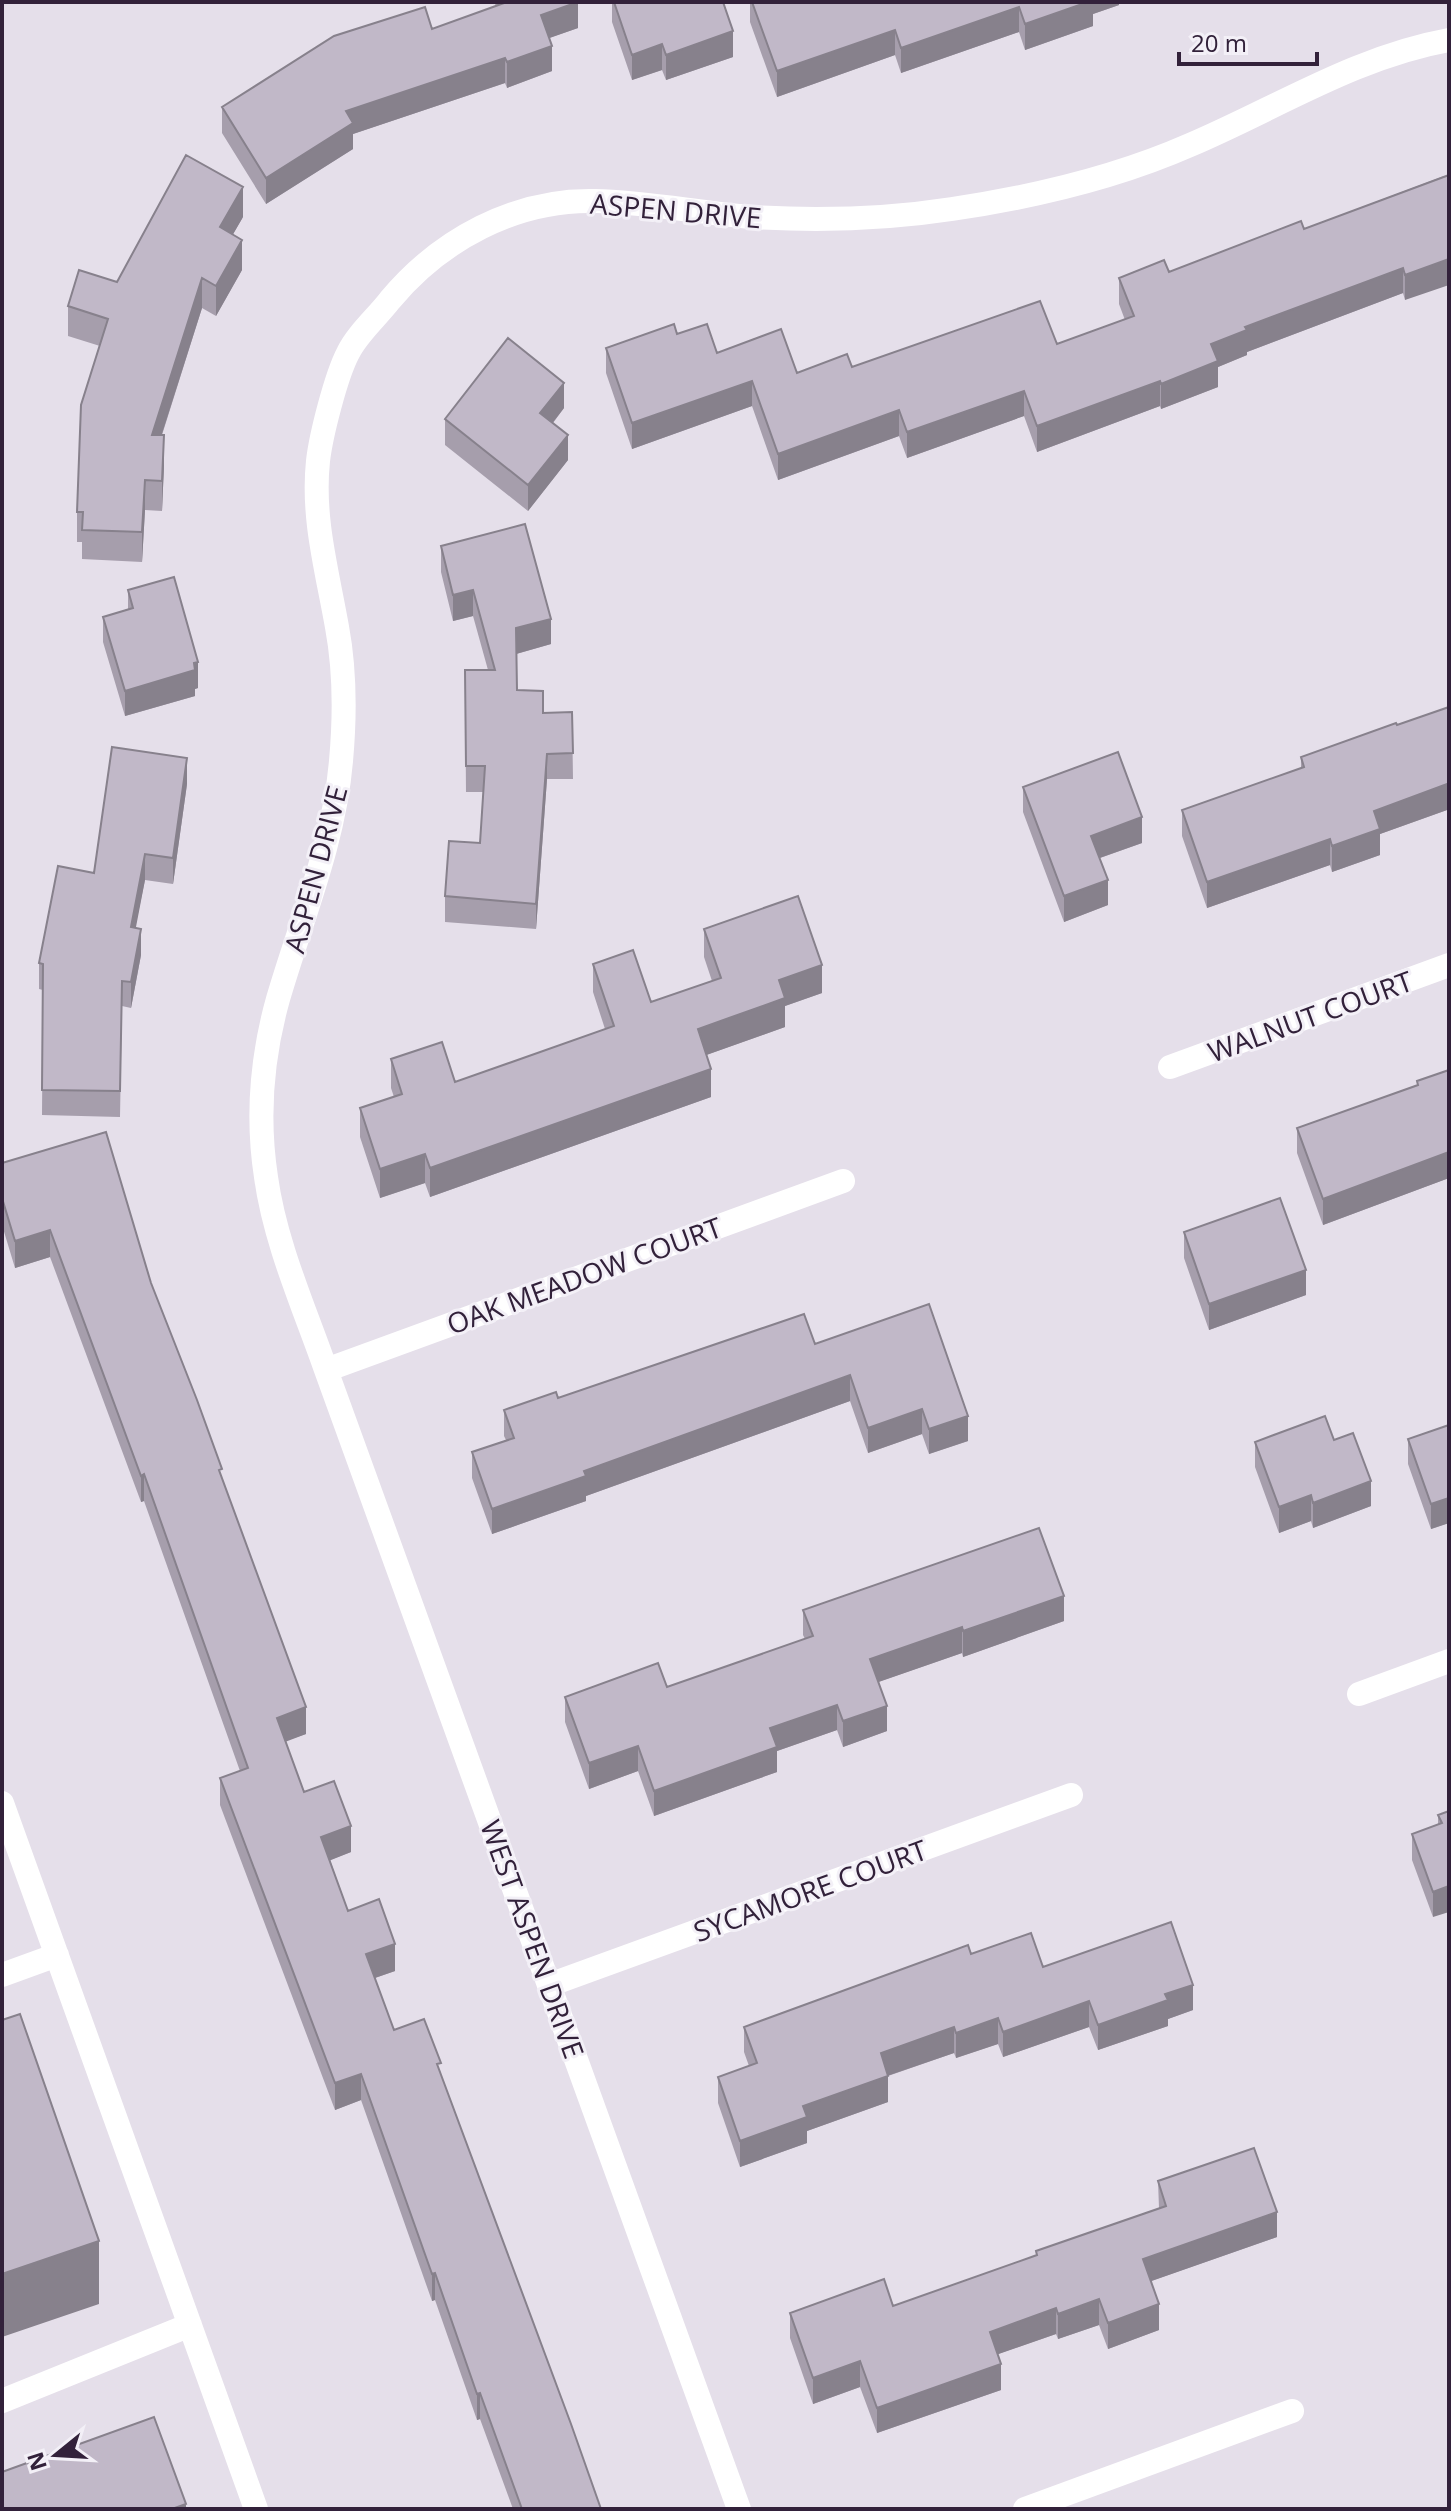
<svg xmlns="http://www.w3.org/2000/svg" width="1451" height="2511" font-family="'Open Sans',sans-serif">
  <rect width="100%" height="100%" fill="#e5dfea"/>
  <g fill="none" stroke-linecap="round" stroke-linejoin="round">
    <path stroke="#fff" stroke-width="24" d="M1170,1067L1449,965
      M326,1370L843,1181
      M1359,1694L1449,1661
      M2,1803L256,2509
      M2,1975L57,1955
      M549,1985L1071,1795
      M2,2401L190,2325
      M739,2509L326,1370C304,1307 275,1243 266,1177C257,1118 262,1056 278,999C301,920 334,844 341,761C345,717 345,670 337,627C327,570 312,518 318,461C321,435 336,376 348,353C357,334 377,317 390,300C440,240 515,199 595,201C647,202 699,213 751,217C817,221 887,219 952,209C1033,197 1115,178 1190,145C1277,108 1355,57 1449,40
      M1025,2509L1292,2411"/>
  </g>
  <path fill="#a69eac" d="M494,2H578V28L549,38L552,71L507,88L505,83L353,134V149L266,204L222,133V107L496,6Z
    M612,2H723L733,57L666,80L662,70L632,80L612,22Z
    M750,2H1119V5L1093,14V26L1025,50L1019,32L901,73L895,55L777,97L750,22Z
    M1444,176L1405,300L1403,293L1247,352V355L1218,367V387L1161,409L1160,406L1037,452L1024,416L907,458L899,436L778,480L752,406L632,449L606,373V348L677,334L717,353L797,373L1057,344L1125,320L1119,304V278L1169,272L1304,229Z
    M243,217L233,234L242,270L216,316L202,308L162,435L164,465L162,511L145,510L142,562L82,559V542H77V512L100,346L68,336V306Z
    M564,408L553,423L568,460L528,511L445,445V419Z
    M441,546L551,644L516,654L517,690L543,713L572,712L573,779H547L536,929L445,922V896L480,843L483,792H466L465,670H488L473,616L453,621L441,572Z
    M128,590L198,688L195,689V696L125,716L103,642V617L128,609Z
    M1449,707V813L1447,810L1380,834V855L1332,872L1330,865L1207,908L1182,836V810L1301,768V757Z
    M187,784L173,884L145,880L135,928L141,955L131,1008L122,1006L120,1117L42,1115L43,990L39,989V963L94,873Z
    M1023,787L1142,843L1100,858L1108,905L1064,922L1023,812Z
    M704,929L822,993L785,1006V1027L706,1055L711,1097L430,1197L425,1183L380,1198L360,1137V1108L394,1097L391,1088V1059L455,1082L605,1029L593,992V964L651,1002L712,981L704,957Z
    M1449,1070V1178L1323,1225L1297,1153V1128L1417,1085V1081Z
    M2,1163L151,1283L222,1478L306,1734L285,1741L304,1792L351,1852L330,1860L348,1911L395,1971L375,1978L394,2030L441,2075L601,2509H513L480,2419L477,2420L435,2300L432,2301L361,2100L335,2110L220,1805V1778L240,1771L144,1501L141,1502L50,1257L15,1268L2,1225Z
    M1184,1232L1306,1295L1209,1330L1184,1258Z
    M929,1304L968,1441L929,1454L922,1434L868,1453L850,1401L586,1496V1501L492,1534L472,1478V1452L506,1440L504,1436V1410L815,1344Z
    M1449,1425V1523L1431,1529L1408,1464V1439Z
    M1334,1440L1371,1506L1313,1528L1311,1521L1279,1533L1255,1467V1442Z
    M803,1610L1064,1621L963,1657L962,1653L878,1682L887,1731L843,1747L837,1730L777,1751V1772L654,1816L638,1771L589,1789L565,1722V1697L667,1687L805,1639L803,1635Z
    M1449,1811L1433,1917L1412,1860V1834L1438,1825V1815Z
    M971,1954L1043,1967L1193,2010L1168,2019V2026L1098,2050L1089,2027L1003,2057L998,2044L956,2058L954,2053L888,2076V2102L807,2131V2143L740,2167L718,2103V2077L749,2066L744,2052V2027Z
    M1158,2181L1277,2237L1151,2281L1159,2330L1108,2349L1099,2325L1058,2339L1056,2334L998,2354L1001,2390L877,2433L860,2387L813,2404L790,2338V2313L893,2306L1036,2256V2251L1159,2208Z"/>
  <path fill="#87818c" d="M578,2V28L541,41V15Z
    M1088,2H1119V5L1093,14V26L1025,50V24Z
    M1019,7V32L901,73V48Z
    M895,30V55L777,97V71Z
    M733,31V57L666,80V55Z
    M662,44V70L632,80V55Z
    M552,46V71L507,88V62Z
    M505,58V83L353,134V149L266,204V178L346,111Z
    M243,187V217L220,257V227Z
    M242,240V270L216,316V286Z
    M1449,259V285L1405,300V275Z
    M1403,268V293L1247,352V355L1218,367V387L1161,409V384L1211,344L1245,327Z
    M202,278V308L152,465V435Z
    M752,381V406L632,449V423Z
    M1160,381V406L1037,452V426Z
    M564,383V408L540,439V413Z
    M1024,391V416L907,458V432Z
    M899,410V436L778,480V454Z
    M164,435V465L162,511V481Z
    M568,435V460L528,511V485Z
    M145,480V510L142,562V532Z
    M473,590V616L453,621V595Z
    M551,619V644L516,654V628Z
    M198,662V688L195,689V696L125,716V691Z
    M547,754V779L536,929V904Z
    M187,758V784L173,884V858Z
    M1447,784V810L1380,834V855L1332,872V846L1374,811Z
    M1448,788H1449L1448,814Z
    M1142,817V843L1091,861V836Z
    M1330,839V865L1207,908V882Z
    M145,854V880L131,953V927Z
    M1108,880V905L1064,922V896Z
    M141,929V955L131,1008V982Z
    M822,965V993L785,1006V1027L698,1058V1029L779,980Z
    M711,1069V1097L430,1197V1168Z
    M1449,1152V1178L1323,1225V1199Z
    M425,1154V1183L380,1198V1169Z
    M50,1230V1257L15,1268V1241Z
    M1306,1270V1295L1209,1330V1304Z
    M850,1375V1401L586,1496V1501L492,1534V1509L584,1471Z
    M922,1409V1434L868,1453V1428Z
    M968,1416V1441L929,1454V1429Z
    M144,1474V1501L141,1502V1476Z
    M1371,1481V1506L1313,1528V1503Z
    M1311,1495V1521L1279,1533V1507Z
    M1449,1498V1523L1431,1529V1504Z
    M1064,1596V1621L963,1657V1631Z
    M962,1627V1653L870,1685V1659Z
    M837,1705V1730L777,1751V1772L654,1816V1791L770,1728Z
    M887,1706V1731L843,1747V1721Z
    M306,1707V1734L277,1745V1718Z
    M638,1746V1771L589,1789V1763Z
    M351,1826V1852L321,1864V1837Z
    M1449,1886V1912L1433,1917V1892Z
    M395,1944V1971L366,1981V1954Z
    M1193,1985V2010L1168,2019V2026L1098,2050V2025L1165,1994Z
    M1089,2001V2027L1003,2057V2032Z
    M998,2018V2044L956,2058V2033Z
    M954,2027V2053L881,2078V2053Z
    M361,2074V2100L335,2110V2083Z
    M888,2076V2102L807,2131V2143L740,2167V2141L803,2106Z
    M1277,2212V2237L1143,2284V2259Z
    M99,2241V2304L2,2337V2274Z
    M435,2273V2300L432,2301V2274Z
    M1099,2299V2325L1058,2339V2314Z
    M1159,2304V2330L1108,2349V2323Z
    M1056,2308V2334L990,2357V2332Z
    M860,2361V2387L813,2404V2378Z
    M1001,2364V2390L877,2433V2408Z
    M480,2393V2419L477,2420V2394Z
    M186,2504V2509H172Z"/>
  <path fill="#c1b8c8" stroke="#87818c" stroke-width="2" d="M503,2H578L541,15L552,46L507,62L505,58L346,111L353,123L266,178L222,107L334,36L425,7L432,29L504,3Z
    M614,2H723L733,31L666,55L662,44L632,55Z
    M752,2H1088L1025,24L1019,7L901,48L895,30L777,71Z
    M186,155L243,187L220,227L242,240L216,286L202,278L152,435H164L162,481L145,480L142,532L82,530L83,512H77L81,405L108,319L68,306L79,270L117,282Z
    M1449,175V259L1405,275L1403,268L1245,327L1247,330L1211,344L1218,361L1161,384L1160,381L1037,426L1024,391L907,432L899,410L778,454L752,381L632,423L606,348L674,324L677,334L707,324L717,353L781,329L797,373L847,354L852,367L1040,301L1057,344L1134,316L1119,278L1164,260L1169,272L1301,221L1304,229Z
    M508,338L564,383L540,413L568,435L528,485L445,419Z
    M525,524L551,619L516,628L517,690L543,691V713L572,712L573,753L547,754L536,904L445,896L449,841L480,843L485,766H466L465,670H495L473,590L453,595L441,546Z
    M174,577L198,662L194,663L195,670L125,691L103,617L133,608L128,590Z
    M1449,707V788L1447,784L1374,811L1380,829L1332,846L1330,839L1207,882L1182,810L1304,767L1301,757L1396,723L1397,725Z
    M112,747L187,758L173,858L145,854L131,927L141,929L131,982L122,981L120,1091L42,1090L43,964L39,963L58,866L94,873Z
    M1118,752L1142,817L1091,836L1108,880L1064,896L1023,787Z
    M798,896L822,965L779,980L785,998L698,1029L711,1069L430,1168L425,1154L380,1169L360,1108L402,1094L391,1059L442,1042L455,1082L614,1026L593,964L633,950L651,1002L721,978L704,929Z
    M1449,1070V1152L1323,1199L1297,1128L1418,1085L1417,1081Z
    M106,1132L151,1283L197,1400L222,1469L219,1470L306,1707L277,1718L304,1792L334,1781L351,1826L321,1837L348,1911L379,1899L395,1944L366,1954L394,2030L424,2019L441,2063L437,2064L571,2424L601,2509H522L480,2393L477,2394L435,2273L432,2274L361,2074L335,2083L220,1778L248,1768L144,1474L141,1476L50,1230L15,1241L2,1198V1163Z
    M1280,1198L1306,1270L1209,1304L1184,1232Z
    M929,1304L968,1416L929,1429L922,1409L868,1428L850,1375L584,1471L586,1476L492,1509L472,1452L514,1438L504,1410L556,1392L558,1398L804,1314L815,1344Z
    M1325,1416L1334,1440L1353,1433L1371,1481L1313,1503L1311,1495L1279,1507L1255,1442Z
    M1449,1425V1498L1431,1504L1408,1439Z
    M1039,1528L1064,1596L963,1631L962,1627L870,1659L887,1706L843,1721L837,1705L770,1728L777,1747L654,1791L638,1746L589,1763L565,1697L658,1663L667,1687L813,1636L803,1610Z
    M1449,1811V1886L1433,1892L1412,1834L1442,1823L1438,1815Z
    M1171,1922L1193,1985L1165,1994L1168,2000L1098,2025L1089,2001L1003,2032L998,2018L956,2033L954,2027L881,2053L888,2076L803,2106L807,2117L740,2141L718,2077L757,2063L744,2027L968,1945L971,1954L1031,1933L1043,1967Z
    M20,2014L99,2241L2,2274V2020Z
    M1254,2148L1277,2212L1143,2259L1159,2304L1108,2323L1099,2299L1058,2314L1056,2308L990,2332L1001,2364L877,2408L860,2361L813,2378L790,2313L884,2279L893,2306L1037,2255L1036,2251L1166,2206L1158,2181Z
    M154,2417L186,2504L172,2509H2V2472Z"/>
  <g text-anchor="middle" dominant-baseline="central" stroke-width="6" stroke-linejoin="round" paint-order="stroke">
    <g font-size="28" fill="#32213a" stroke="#f3f0f7">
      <text transform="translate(676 210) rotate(5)">ASPEN DRIVE</text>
      <text transform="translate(315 869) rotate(-75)">ASPEN DRIVE</text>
      <text transform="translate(1310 1016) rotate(-20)">WALNUT COURT</text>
      <text transform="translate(584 1275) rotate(-20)">OAK MEADOW COURT</text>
      <text transform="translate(810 1890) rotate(-20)">SYCAMORE COURT</text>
      <text transform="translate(533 1939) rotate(70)">WEST ASPEN DRIVE</text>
    </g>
  </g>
  <rect width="1451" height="2511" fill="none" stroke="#32213a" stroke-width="8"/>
  <g transform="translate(56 2455) rotate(252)" stroke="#f3f0f7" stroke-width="6" paint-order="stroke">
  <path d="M0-6L14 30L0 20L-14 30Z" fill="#32213a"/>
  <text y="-12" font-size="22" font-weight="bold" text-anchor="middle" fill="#32213a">N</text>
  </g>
  <path d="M1179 52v12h138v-12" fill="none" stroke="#32213a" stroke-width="4"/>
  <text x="1191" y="52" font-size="24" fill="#32213a" stroke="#f3f0f7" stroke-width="6" paint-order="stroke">20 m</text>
</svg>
